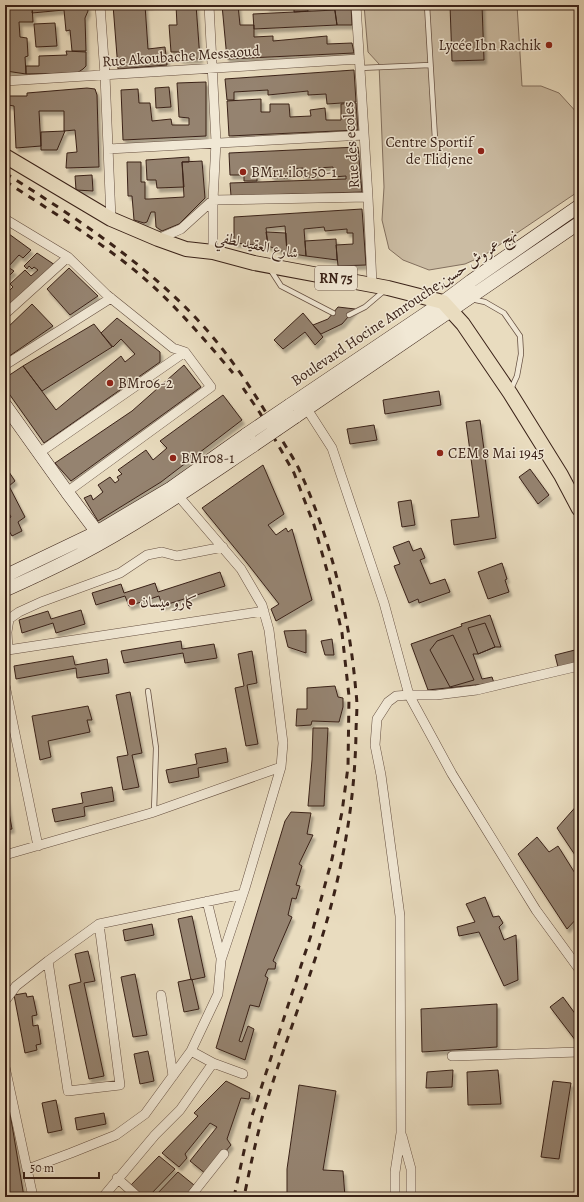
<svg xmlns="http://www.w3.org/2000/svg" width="584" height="1202" font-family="Alegreya,Amiri,serif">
  <defs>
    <filter id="shadow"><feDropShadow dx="2.5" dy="4" stdDeviation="1" flood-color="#0004"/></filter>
  </defs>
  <rect width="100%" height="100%" fill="#e9dcbf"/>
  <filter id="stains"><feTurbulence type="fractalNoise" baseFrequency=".005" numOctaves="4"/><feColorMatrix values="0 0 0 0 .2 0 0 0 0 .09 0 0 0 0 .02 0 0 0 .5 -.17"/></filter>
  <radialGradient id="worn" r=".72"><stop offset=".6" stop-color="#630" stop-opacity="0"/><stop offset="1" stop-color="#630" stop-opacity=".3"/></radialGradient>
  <path fill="#cbbca3" stroke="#826f5e" d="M364,5H517L522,86H541L559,93L579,115V191L483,256L465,264L429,270L403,260L389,249L382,220L384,187L379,64L368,52Z"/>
  <path fill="#95836f" stroke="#3a2218" filter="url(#shadow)" d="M5,5H32L33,22H19L20,37L27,38L28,56L25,57L26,74L6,71Z
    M33,5H87L88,11L85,18L86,51H72L70,30L66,31L64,10L32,13Z
    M113,5H151H145L148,49L165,47L167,65L118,69Z
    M176,5H196L200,59H180L179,52H171L169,25H177Z
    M222,5H238L240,25H254V37L273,36V41L327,36V44L352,43L354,53L227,59Z
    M267,5H294V6L267,7Z
    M294,5H307L308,11L294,12Z
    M334,5H351L352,25H337Z
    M450,5H482L484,60L452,61Z
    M335,10L337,25L254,29L253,14Z
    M55,23L57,46L36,47L34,24Z
    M66,51L86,52V66L83,69L77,73L26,74V66H39V56L67,55Z
    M354,70L356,102L327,104L326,94L308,95V91L268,95V90L234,92V100H227L225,79Z
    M206,82V136L123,140L121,90L138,89L139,103H150L152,121L171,119L172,125H189V118L179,117L177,83Z
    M169,87L171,107L156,108L155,88Z
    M87,88L95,89L97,95L99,167L66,168L67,153L77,152L75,130L64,131V111H39L41,146L16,148L14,106L8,105V96H27V93Z
    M261,99V112H270V104H289L290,117L311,116L310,110L325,108L326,120H341V104L356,103L358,130L229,136L227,101Z
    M65,131L57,150H41V132Z
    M358,147L362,192L231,196L230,183L346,179V176L333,177V167L317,168V177H303V168L288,169V178H272L271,168H257V181H244V175H230L229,153Z
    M189,157V162H182L184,187L157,188L156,180H147L146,160Z
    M202,161L205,198L179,224L162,231L156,227L155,212H151L147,222L144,223L134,220L132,196H128L127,162H141V182H145V199H149L184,197L182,162Z
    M92,175L93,191L76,190L75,176Z
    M362,209L366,265L338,266L336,245L353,244V233H347V229L325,231L324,227L304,229L306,256L287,253L285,226L266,228L268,246L234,243V217Z
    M266,232L286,233L287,253L268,246Z
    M9,234L31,250L23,258L19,255L9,266L5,262V239Z
    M336,239L337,260L306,256L305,241Z
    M37,253L55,265L5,311V291L7,293L13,287L10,284L25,270L31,276L38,270L34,267L32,269L29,266L27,269L24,266Z
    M8,267L14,271L5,280V269Z
    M69,268L98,296L70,315L47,289Z
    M32,304L53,326L5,359V330Z
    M338,307L355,309L342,324L321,334L313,325L328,319Z
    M303,313L323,337L315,345L305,332L283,349L274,340Z
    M117,318L160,352V362L44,443L5,388V378L23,366L56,410L121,356L125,362L135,354L121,339L113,347L101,333Z
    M94,324L112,347L42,391L23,366Z
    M184,365L201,387L71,481L55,463L132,411Z
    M439,391L441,405L385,414L383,400Z
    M223,395L242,420L161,482L98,521L84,498L91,495L93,500L103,492L98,485L110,477L115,483L119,480L117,477L122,474L118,470L146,450L153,460L167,448L160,441Z
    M480,420L496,538L454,545L451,520L479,517L466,422Z
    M374,425L377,440L350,444L347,429Z
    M263,465L284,514L268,525L276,535L286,528L288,532L292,529L312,600L276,621L271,609L279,604L247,563L202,508Z
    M5,468L8,473L9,472L15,481L9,486L25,517L18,522L22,531L12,536L5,524V521L11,517L5,506Z
    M530,469L549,495L538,504L519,477Z
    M411,500L415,525L402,527L398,502Z
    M409,541L413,551L421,548L425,558L420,560L430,584L445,579L450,592L419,603L418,599L409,603L394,566L400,564L393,547Z
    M502,563L507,579L505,580L509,592L488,599L478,572Z
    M220,572L225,586L162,606L159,596L129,606L125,596L96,605L92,593L121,584L124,593L155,583L158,592Z
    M81,610L85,624L56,633L53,623L22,633L19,620L48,611L51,619Z
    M490,615L501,647H495L478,654H473L482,679L492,677L494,683L428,690L411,644L462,626L461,624Z
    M485,623L495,647L478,654L468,628Z
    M306,630V653L288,647L284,631Z
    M453,635L474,680L450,687L430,650L437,641Z
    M332,639L334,655H325L321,641Z
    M181,641L182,649L214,644L217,658L185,663L183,653L124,663L121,651Z
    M579,649V662L558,667L555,655Z
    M252,651L257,683L247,685L258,744L246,746L235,688L244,686L238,654Z
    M73,656L75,665L107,659L109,673L77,678L76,668L16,679L14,666Z
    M335,686L338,697L343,698V707L339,722L312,721L311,725L296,726L297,709H307V688Z
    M130,692L142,753L132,755L139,787L123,790L117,757L128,755L116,695Z
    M88,706L92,720H87L90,732L48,741L51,757L40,760L32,716Z
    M313,728H328L324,806H308L312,760Z
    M226,748L228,762L198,768L199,777L169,783L166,770L197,764L195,754Z
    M112,787L114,801L84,807L85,816L55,822L52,809L83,803L81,793Z
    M5,790L12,829L5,830Z
    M579,803V861L557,828Z
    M291,812L311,813L307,834L313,835L299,864L302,866L296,885L300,886L296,899L292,898L288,915L292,917L273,961L276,963L275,969H268L265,976L268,978L259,1007L250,1005L239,1041L242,1042L248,1026L254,1029L245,1060L216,1048L285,821Z
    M537,837L549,852L558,846L578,878L579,877V916L567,929L518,854Z
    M485,897L493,917L499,916L503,923L499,927L504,940L516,935L518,980L504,986L479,932L459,936L457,927L475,922L466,904Z
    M192,916L205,977L191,980L178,919Z
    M152,924L154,935L125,941L123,930Z
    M88,951L95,981L84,983L104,1076L89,1079L69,985L81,982L75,954Z
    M135,974L147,1035L133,1037L121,977Z
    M192,979L199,1009L184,1012L178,982Z
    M26,993L27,997L33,996L37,1015L32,1016L33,1026L38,1025L41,1044L36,1045L37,1050L25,1053L14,995Z
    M563,997L579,1019V1045L550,1007Z
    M497,1004V1047L422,1052L421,1009Z
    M148,1051L154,1081L140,1084L134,1054Z
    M453,1070L452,1087L426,1088L427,1072Z
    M498,1070L501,1104L468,1105L467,1072Z
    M226,1081L250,1093L249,1099L241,1098L227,1139L231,1145L206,1174L190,1161L217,1127L210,1123L185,1154L187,1158L179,1167L162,1153L198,1116L194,1113Z
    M553,1081L571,1083L559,1159L541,1157Z
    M5,1083L24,1197H5Z
    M299,1085L336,1091L323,1170L343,1171L345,1197H287V1169Z
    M56,1100L62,1130L48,1133L42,1103Z
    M104,1113L106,1124L77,1130L75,1118Z
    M159,1156L175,1169L150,1195L152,1197H142L130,1186Z
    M178,1172L194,1185L184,1197H154Z"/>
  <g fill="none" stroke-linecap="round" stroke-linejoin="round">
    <defs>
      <path id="lane" d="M427,5L435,139
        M360,68L430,65
        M270,269L281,286L333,313
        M471,299L485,302L504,313L520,336L521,354L517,376L511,389
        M349,315L365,307L385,290
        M148,691L156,748L154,812"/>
      <path id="street" d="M100,5L105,75L111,219
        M209,5L216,142L213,200V252
        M356,5L368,197L372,284
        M5,81L359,59
        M108,149L364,135
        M5,219L68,257L107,295L173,348L185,352L211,387L67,492
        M158,239L181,229L213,200L368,197
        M5,314L68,257
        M5,365L111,298
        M307,409L332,448L384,603L409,695L452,774L536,910L579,969
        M39,453L185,352
        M8,650L7,632L9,619L19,612L41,602L120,573L147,555L162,552L177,556L223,547
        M5,653L8,650L264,611
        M5,685L38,846
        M5,855L151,813L281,767
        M207,901L221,958
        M99,924L120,1085L68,1091L48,961L99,924L243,894
        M161,995L173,1076
        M5,1001L16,986L48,961
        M191,1051L213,1063L243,1074
        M452,1056L579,1052
        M5,1067L33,1197
        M402,1136L411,1169V1197
        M28,1169L71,1153L116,1135L145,1114L191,1051L218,994L221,960L245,888L281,767L283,743L269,630L262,605L241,569L175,492
        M117,1178L138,1197
        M103,1197L155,1135L180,1110L213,1063
        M190,1197L224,1154
        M395,1197V1172L401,1133L400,916L381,775L375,745L377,719L388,702L396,696L409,695H436L477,690L579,666"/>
      <path id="secondary" d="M5,405L67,492L97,532
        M290,405L443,302L471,281L579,206
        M295,417L579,223
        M5,576L97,532L171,488L247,434
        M5,590C30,579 55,567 79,555C140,523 197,483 254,445"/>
      <path id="primary" d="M5,156L111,219L158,239L186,249L213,252L254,263L388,288L443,302L463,324L510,393L561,475L579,509"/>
    </defs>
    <use href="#lane" stroke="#665042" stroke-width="6"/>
    <use href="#street" stroke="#665042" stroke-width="10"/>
    <use href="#secondary" stroke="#3a2218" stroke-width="14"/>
    <use href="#primary" stroke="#3a2218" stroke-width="16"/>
    <use href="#lane" stroke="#f1e8d5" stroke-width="4.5"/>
    <use href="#street" stroke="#f1e8d5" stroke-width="9"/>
    <use href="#secondary" stroke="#f1e8d5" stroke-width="13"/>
    <use href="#primary" stroke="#e9dcbf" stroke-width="14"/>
    <path stroke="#3a2218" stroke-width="3" stroke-dasharray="7 7" stroke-linecap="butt" d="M5,173C76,218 149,265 205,328C235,362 260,401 282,440C289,452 297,463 302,476C332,544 350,619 356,693C358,706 356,720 356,734C355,786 348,836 336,886C318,963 286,1035 264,1111C256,1139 250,1168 244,1197
      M5,181C45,207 85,232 123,261C165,293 199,333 233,373
      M234,1197L251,1119L313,929L332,859L342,812L348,767L349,696L342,633L330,581L314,525L294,473L260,413L243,388"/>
    <defs>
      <path id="secondary-bridge" d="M247,434L290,405
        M254,445L295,417"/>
    </defs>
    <use href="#secondary-bridge" stroke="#3a2218" stroke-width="14" stroke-linecap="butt"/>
    <use href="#secondary-bridge" stroke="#f1e8d5" stroke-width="13"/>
  </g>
  <g fill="#8f2418" stroke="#f1e8d5" stroke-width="1.5">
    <circle cx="549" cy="45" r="4"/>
    <circle cx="481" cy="151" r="4"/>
    <circle cx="243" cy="172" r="4"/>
    <circle cx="110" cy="383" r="4"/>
    <circle cx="440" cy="453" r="4"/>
    <circle cx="173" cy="458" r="4"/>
    <circle cx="132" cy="602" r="4"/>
  </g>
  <g text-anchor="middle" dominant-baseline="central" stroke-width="3" stroke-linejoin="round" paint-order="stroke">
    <rect fill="#f1e8d5" stroke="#715d51" stroke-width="1" x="315" y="266" width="42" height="24" rx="3"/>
    <g font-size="14" font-weight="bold" fill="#3a2218">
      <text x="336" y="278">RN 75</text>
    </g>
    <g font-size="15" fill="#3a2218" stroke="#f1e8d5" text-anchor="start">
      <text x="541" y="45" text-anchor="end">Lycée Ibn Rachik</text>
      <text x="473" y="142" text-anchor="end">Centre Sportif<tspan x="473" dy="17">de Tlidjene</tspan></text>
      <text x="251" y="172">BMr1.ilot 50-1</text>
      <text x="118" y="383">BMr06-2</text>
      <text x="448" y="453">CEM 8 Mai 1945</text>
      <text x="181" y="458">BMr08-1</text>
      <text x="140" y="602">كمارو ميسان</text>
    </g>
    <g font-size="15" fill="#3a2218" stroke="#f1e8d5">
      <text transform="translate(181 56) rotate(-4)">Rue Akoubache Messaoud</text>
      <text transform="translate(351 145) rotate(-94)">Rue des ecoles</text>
      <text transform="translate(257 245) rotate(12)">شارع العقيد لطفي</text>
      <text transform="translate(404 307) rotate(-34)">Boulevard Hocine Amrouche;نهج عمروش حسين</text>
    </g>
  </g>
  <rect width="584" height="1202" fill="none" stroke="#e9dcbf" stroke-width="20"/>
  <rect x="6" y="6" width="572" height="1190" fill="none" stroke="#3a2218" stroke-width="2"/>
  <rect x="10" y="10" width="564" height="1182" fill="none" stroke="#3a2218"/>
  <path d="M24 1172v6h75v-6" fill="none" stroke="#3a2218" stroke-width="2"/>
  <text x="30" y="1172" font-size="12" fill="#3a2218" stroke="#f1e8d5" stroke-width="3" paint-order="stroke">50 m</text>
  <rect width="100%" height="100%" filter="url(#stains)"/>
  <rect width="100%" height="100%" fill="url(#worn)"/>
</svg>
